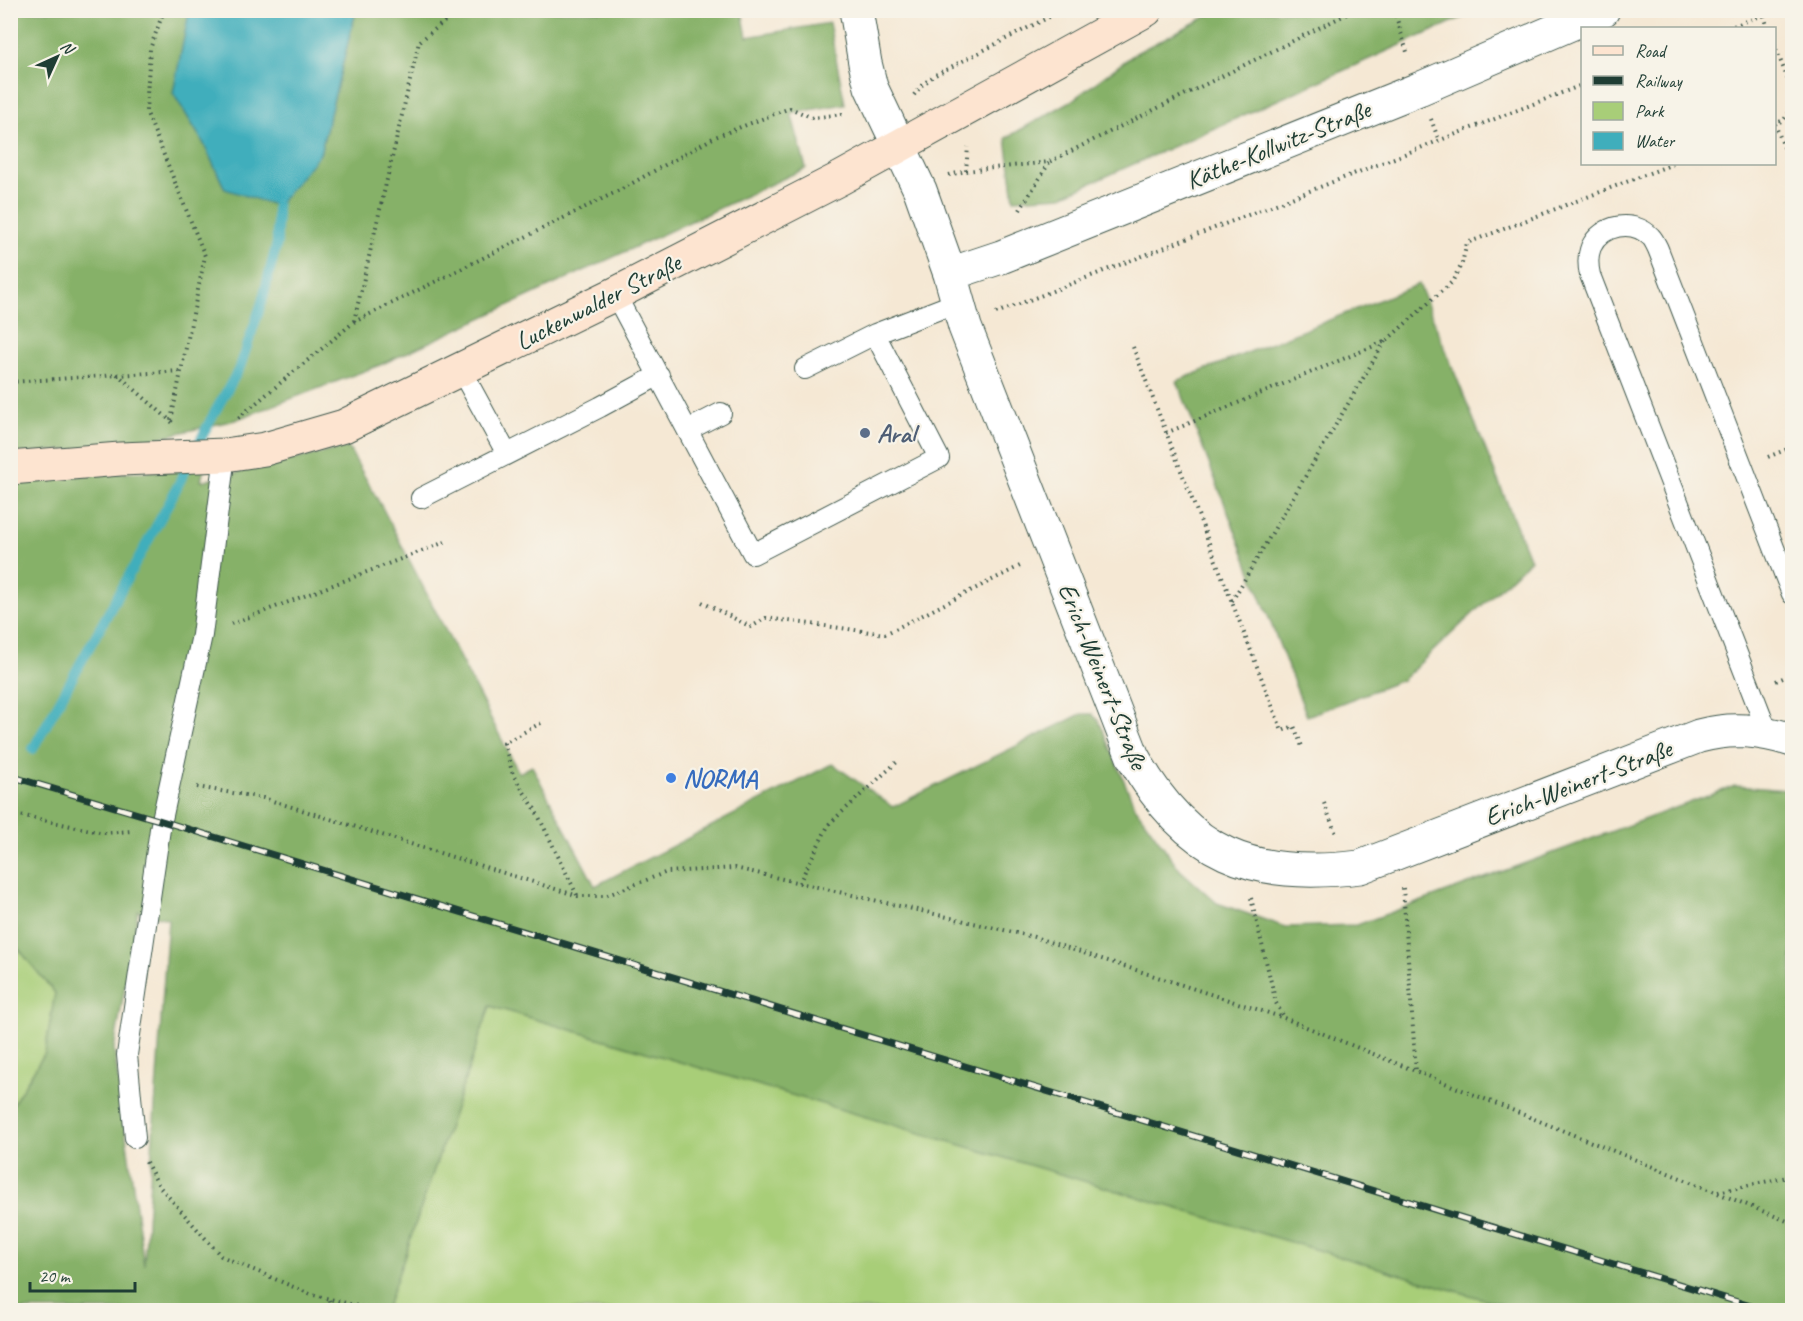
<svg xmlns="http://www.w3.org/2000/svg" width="1803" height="1321" font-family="Caveat,sans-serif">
  <rect width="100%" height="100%" fill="#f7f3e8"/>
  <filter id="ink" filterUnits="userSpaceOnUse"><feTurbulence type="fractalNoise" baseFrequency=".0167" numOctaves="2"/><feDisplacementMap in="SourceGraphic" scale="12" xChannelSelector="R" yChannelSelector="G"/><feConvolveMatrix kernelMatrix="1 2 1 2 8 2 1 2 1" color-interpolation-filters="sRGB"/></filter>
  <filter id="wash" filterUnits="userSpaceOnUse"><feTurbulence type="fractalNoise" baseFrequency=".008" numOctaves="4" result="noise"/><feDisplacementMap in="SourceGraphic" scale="24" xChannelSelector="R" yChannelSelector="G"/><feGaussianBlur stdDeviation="1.35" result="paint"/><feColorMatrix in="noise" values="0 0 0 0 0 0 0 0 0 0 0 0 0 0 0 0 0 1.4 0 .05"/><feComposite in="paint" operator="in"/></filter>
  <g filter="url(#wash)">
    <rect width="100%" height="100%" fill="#f5e8d4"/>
    <path fill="#a8ce78" stroke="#648656" stroke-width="1.5" d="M11,943L17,947L55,993L45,1053L11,1107Z
      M490,1006L1521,1310H386Z"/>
    <path fill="#86b168" stroke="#52774e" stroke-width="1.5" fill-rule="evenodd" d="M11,11H192L188,17L203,142L225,189L320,154L356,11H742L747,37L829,23L845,104L791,113L806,168L380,365L235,420L122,446L11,454Z
      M1217,11H1477L1062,196L1014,199L1006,138L1071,101L1136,53Z
      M1419,284L1530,560L1402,680L1307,716L1177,381Z
      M348,447L383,509L519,773L532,766L595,886L830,765L833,764L893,807L1081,714H1092L1099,721L1135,807L1180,870L1217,903L1285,927L1357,925L1735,786L1787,790L1792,793V1310H1521L490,1006L386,1310H11V1107L45,1053L55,993L17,947L11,943V480L204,468L201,481ZM138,911L168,919L144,1265L114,1049Z"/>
    <path fill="#3faebc" stroke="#2f7678" stroke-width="1.5" d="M192,11H356L320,154L277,206L225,189L203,142L173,93L188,17Z"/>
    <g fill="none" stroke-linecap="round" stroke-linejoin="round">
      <path stroke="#3faebc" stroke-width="10" d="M33,749L169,503L211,419L240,367L262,302L277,243V206"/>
    </g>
  </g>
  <g filter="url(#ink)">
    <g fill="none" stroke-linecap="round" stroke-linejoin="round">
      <defs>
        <path id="service" d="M615,294L753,554L939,458L875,334
          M805,369L875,334L958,302
          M461,370L507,454
          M688,430L721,413
          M421,498L600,407L659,375
          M1768,733L1590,275C1588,266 1587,257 1591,247C1601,225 1633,218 1651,237C1654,240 1656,245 1658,249L1792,594
          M135,1138L127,1055L160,829L202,635L225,455"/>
        <path id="minor" d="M856,10L865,63L871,87L920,190L950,274L965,327L1133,757C1187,855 1252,880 1360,867L1699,736C1732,727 1760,730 1792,740
          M950,274L1001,257L1419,89L1603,10"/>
        <path id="secondary" d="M10,468L120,459L225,455L265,449L344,426L615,294L841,178L1146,10"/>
      </defs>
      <use href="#service" stroke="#3f574c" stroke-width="22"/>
      <use href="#minor" stroke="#3f574c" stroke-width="35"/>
      <use href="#secondary" stroke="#3f574c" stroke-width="35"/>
      <path stroke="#3f574c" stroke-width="4" stroke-dasharray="1.5 4.5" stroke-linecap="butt" d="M164,10L150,49L146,111L205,256L171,420
        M1394,10L1408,55
        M1762,10L1768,28
        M1728,28L1763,15
        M1774,44L1792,90
        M914,95L922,85L935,75L1063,10
        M1431,119L1439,141
        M1774,124L1784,120L1792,108
        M1775,124L1792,168
        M966,171L968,147
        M949,175L966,171L1049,162L1355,10
        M1020,210L1049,163
        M996,313L1582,85
        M354,321L419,42L459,10
        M1133,347L1282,731L1294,726L1303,749
        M117,374L173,423
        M10,382L181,371
        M238,418L354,322L620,190L715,137L790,108L813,118L842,114L846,116
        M1166,433L1386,341L1452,282L1462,263L1467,243L1673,164
        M1768,457L1792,447
        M1232,601L1385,341
        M702,602L751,627L766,618L885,634L1022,565
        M231,624L445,542
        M1776,681L1792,674
        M541,723L504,743L513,775L535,809L577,895
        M197,787L263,798L578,896H605L667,872L735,868L1034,937L1284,1018L1792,1223
        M1324,803L1336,834
        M10,813L104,833L132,831
        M799,883L829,824L898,761
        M1403,888L1416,1072
        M1251,898L1276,1003L1284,1017
        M146,1162L159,1186L221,1256L310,1294L374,1310
        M1718,1192L1792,1176
        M329,1300L332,1310"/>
      <use href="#service" stroke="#fff" stroke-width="20"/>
      <use href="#minor" stroke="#fff" stroke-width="33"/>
      <use href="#secondary" stroke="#fde4d0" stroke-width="33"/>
      <defs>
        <path id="rail" d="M10,776L162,821L1764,1310"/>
      </defs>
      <use href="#rail" stroke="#1f3d34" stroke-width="7"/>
      <use href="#rail" stroke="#f7f3e8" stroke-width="4.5" stroke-dasharray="14" stroke-linecap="butt"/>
    </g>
  </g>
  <circle fill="#5c6f8a" stroke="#f7f3e8" stroke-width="2" cx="865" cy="433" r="6"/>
  <circle fill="#3f7fe0" stroke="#f7f3e8" stroke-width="2" cx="671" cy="778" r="6"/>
  <g text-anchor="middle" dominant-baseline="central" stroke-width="4.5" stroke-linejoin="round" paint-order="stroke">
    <g font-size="26" fill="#1f3d34" stroke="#f7f3e8">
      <text transform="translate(1278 145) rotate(-22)">Käthe-Kollwitz-Straße</text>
      <text transform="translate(598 302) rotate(-27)">Luckenwalder Straße</text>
      <text transform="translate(1103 676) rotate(68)">Erich-Weinert-Straße</text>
      <text transform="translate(1578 783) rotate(-21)">Erich-Weinert-Straße</text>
    </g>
    <g font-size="26" font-weight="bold" fill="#4e5e75" stroke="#f7f3e8" text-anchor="start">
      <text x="877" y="433">Aral</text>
    </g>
    <g font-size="26" font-weight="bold" fill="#366cbe" stroke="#f7f3e8" text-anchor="start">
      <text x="683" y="778">NORMA</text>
    </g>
  </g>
  <rect width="1803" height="1321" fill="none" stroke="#f7f3e8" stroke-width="36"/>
  <rect x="1581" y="27" width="195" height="138" fill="#f7f3e8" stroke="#a1aaa0" stroke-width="1.5"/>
  <rect x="1593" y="46" width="30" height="9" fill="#fde4d0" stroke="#a1aaa0" stroke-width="1.5"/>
  <text x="1635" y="57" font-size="18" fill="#1f3d34">Road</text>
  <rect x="1593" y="76" width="30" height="9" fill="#1f3d34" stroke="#a1aaa0" stroke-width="1.5"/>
  <text x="1635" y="87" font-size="18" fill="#1f3d34">Railway</text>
  <rect x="1593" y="102" width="30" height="18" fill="#a8ce78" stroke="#a1aaa0" stroke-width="1.5"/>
  <text x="1635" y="117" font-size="18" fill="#1f3d34">Park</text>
  <rect x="1593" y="132" width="30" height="18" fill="#3faebc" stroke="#a1aaa0" stroke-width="1.5"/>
  <text x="1635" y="147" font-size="18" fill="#1f3d34">Water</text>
  <g transform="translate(57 57) rotate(45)" stroke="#f7f3e8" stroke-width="4.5" paint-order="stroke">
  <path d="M0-4.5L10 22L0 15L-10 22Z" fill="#1f3d34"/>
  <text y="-9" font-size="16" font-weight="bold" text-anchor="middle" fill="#1f3d34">N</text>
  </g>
  <path d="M30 1282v9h105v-9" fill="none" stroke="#1f3d34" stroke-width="3"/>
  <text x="39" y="1282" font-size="18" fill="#1f3d34" stroke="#f7f3e8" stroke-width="4.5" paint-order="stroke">20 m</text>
</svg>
